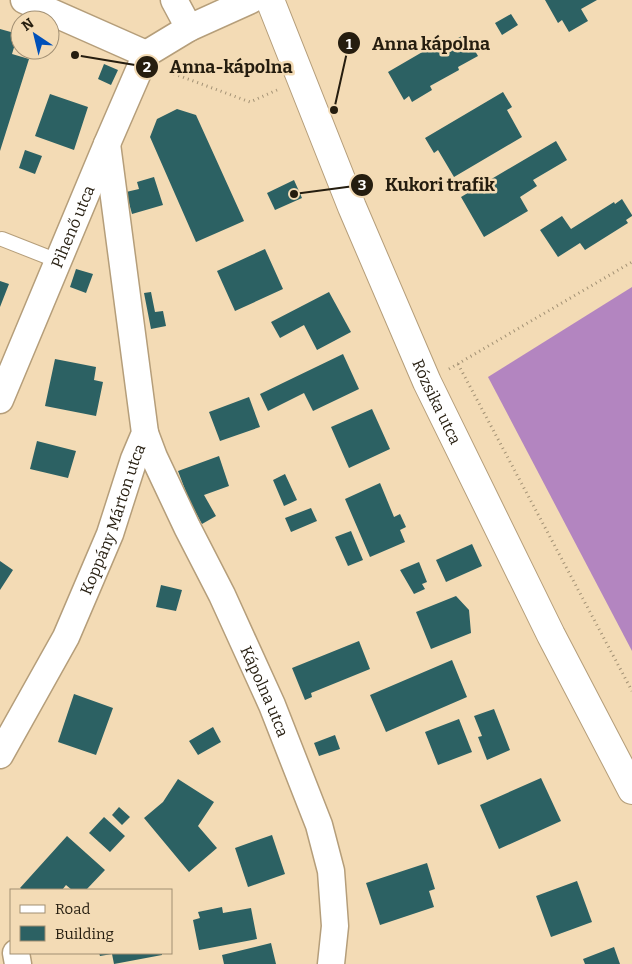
<svg xmlns="http://www.w3.org/2000/svg" width="632" height="964" font-family="Bitter,serif">
  <rect width="100%" height="100%" fill="#f3dbb5"/>
  <path fill="#b385c0" d="M632,287V651L488,377Z"/>
  <path fill="#2c6163" d="M545,0H597L581,9L588,21L569,32L562,20L558,23Z
    M511,14L518,25L502,35L495,23Z
    M0,29L18,34L12,54L29,59L0,151Z
    M465,34L478,56L458,67L459,70L430,86L432,90L412,102L409,96L404,100L388,72L443,40L446,45Z
    M104,64L118,70L111,85L98,79Z
    M503,92L512,107L507,110L522,137L454,177L438,150L434,153L425,138Z
    M50,94L88,107L74,150L35,136Z
    M177,109L196,115L244,221L196,242L150,137L157,119Z
    M556,141L567,160L533,180L537,186L520,197L528,211L484,237L461,197Z
    M25,150L42,156L35,174L19,168Z
    M154,177L163,205L132,214L126,192L139,189L137,182Z
    M294,180L302,198L275,210L267,193Z
    M622,199L632,215V216L626,220L628,223L585,250L580,243L558,257L540,230L562,216L571,229L614,202L615,204Z
    M265,249L283,289L235,311L217,271Z
    M76,269L93,274L86,293L70,287Z
    M0,281L9,284L0,307Z
    M151,292L155,312L163,311L166,326L151,329L144,293Z
    M329,292L351,332L317,350L304,325L280,338L271,322Z
    M343,354L359,389L313,411L304,393L268,411L260,394Z
    M55,359L96,367L94,380L103,382L96,416L45,406Z
    M249,397L260,427L220,441L209,412Z
    M372,409L390,449L349,468L331,427Z
    M37,441L76,451L68,478L30,469Z
    M219,456L229,486L204,495L216,516L202,524L189,500L178,471Z
    M285,474L297,500L284,506L273,480Z
    M380,483L394,517L400,514L406,527L400,530L405,542L370,557L345,499Z
    M311,508L317,521L291,532L285,518Z
    M351,531L363,560L348,566L335,537Z
    M472,544L482,566L446,582L436,560Z
    M0,561L13,570L0,590Z
    M419,562L427,582L422,584L425,589L414,594L400,570Z
    M161,585L182,590L176,611L156,607Z
    M456,596L469,610L471,633L431,649L416,612Z
    M359,641L370,669L311,693L312,697L305,700L292,668Z
    M452,660L467,697L386,732L370,695Z
    M74,694L113,708L96,755L58,742Z
    M494,709L510,750L487,760L478,737L482,736L474,716Z
    M459,719L472,752L438,765L425,732Z
    M213,727L221,742L198,755L189,741Z
    M335,735L340,749L319,756L314,743Z
    M541,778L561,821L499,849L480,805Z
    M178,779L214,802L198,826L217,848L189,872L144,818L163,802Z
    M119,807L130,817L122,825L112,815Z
    M104,817L125,836L110,852L89,833Z
    M272,835L285,874L248,887L235,848Z
    M67,836L105,870L86,890H72L66,885L62,890H23L20,888Z
    M427,863L435,889L429,891L434,907L380,925L366,883Z
    M577,881L592,922L551,937L536,896Z
    M222,907L223,913L251,908L257,939L199,950L193,920L200,918L198,912Z
    M271,943L276,964H224L222,955Z
    M614,947L620,964H585L583,959Z
    M99,953H162V955L114,964L112,954L100,956Z"/>
  <g fill="none" stroke-linecap="round" stroke-linejoin="round">
    <defs>
      <path id="lane" d="M2,239L58,261"/>
      <g id="street">
        <path d="M24,0L146,54"/>
        <path d="M174,0L189,28"/>
        <path d="M146,54L189,28L251,0"/>
        <path id="s1" d="M0,400L107,144L146,54"/>
        <path id="s2" d="M145,433L154,457L187,527L222,595L272,705L319,825L331,871L335,926L331,964"/>
        <path id="s3" d="M0,755L66,637L110,534L134,459L145,433L107,144"/>
        <path d="M16,953L18,964"/>
      </g>
      <g id="secondary">
        <path id="s4" d="M270,0L352,207L427,382L551,635L632,790"/>
      </g>
    </defs>
    <use href="#lane" stroke="#b59e7a" stroke-width="16"/>
    <use href="#street" stroke="#b59e7a" stroke-width="29"/>
    <use href="#secondary" stroke="#b59e7a" stroke-width="30"/>
    <path stroke="#a29174" stroke-width="3" stroke-dasharray="1 4" stroke-linecap="butt" d="M169,72L250,102L277,90
      M458,364L632,691
      M449,369L632,262"/>
    <use href="#lane" stroke="#fff" stroke-width="14"/>
    <use href="#street" stroke="#fff" stroke-width="26"/>
    <use href="#secondary" stroke="#fff" stroke-width="28"/>
  </g>
  <g text-anchor="middle" dominant-baseline="central" stroke-width="5" stroke-linejoin="round" paint-order="stroke">
    <g font-size="16" fill="#251d0f" stroke="#f3dbb5">
      <text stroke="none"><textPath href="#s1" startOffset="188">Pihenő utca</textPath></text>
      <text stroke="none"><textPath href="#s4" startOffset="435">Rózsika utca</textPath></text>
      <text stroke="none"><textPath href="#s3" startOffset="262">Koppány Márton utca</textPath></text>
      <text stroke="none"><textPath href="#s2" startOffset="285">Kápolna utca</textPath></text>
    </g>
  </g>
  <path fill="none" stroke="#251d0f" stroke-width="2" d="M334 110L349 43M75 55L147 67M294 194L362 185"/>
  <g fill="#251d0f" stroke="#f3dbb5" stroke-width="2">
    <circle cx="334" cy="110" r="5"/>
    <circle cx="75" cy="55" r="5"/>
    <circle cx="294" cy="194" r="5"/>
    <circle cx="349" cy="43" r="12"/>
    <circle cx="147" cy="67" r="12"/>
    <circle cx="362" cy="185" r="12"/>
  </g>
  <g font-size="15" text-anchor="middle" font-weight="bold" fill="#fff">
    <text x="349" y="49">1</text>
    <text x="147" y="72">2</text>
    <text x="362" y="190">3</text>
  </g>
  <g font-size="18" text-anchor="middle" font-weight="bold" fill="#251d0f" stroke="#f3dbb5" stroke-width="5" stroke-linejoin="round" paint-order="stroke">
    <text x="431" y="50">Anna kápolna</text>
    <text x="231" y="73">Anna-kápolna</text>
    <text x="440" y="191">Kukori trafik</text>
  </g>
  <rect x="10" y="889" width="162" height="65" fill="#f3dbb5" stroke="#a18f73"/>
  <rect x="20" y="905" width="25" height="8" fill="#ffffff" stroke="#a18f73"/>
  <text x="55" y="914" font-size="15" fill="#251d0f">Road</text>
  <rect x="20" y="926" width="25" height="15" fill="#2c6163" stroke="#a18f73"/>
  <text x="55" y="939" font-size="15" fill="#251d0f">Building</text>
  <g transform="translate(35 35) rotate(325)"><circle r="24" fill="#f3dbb5" stroke="#a18f73"/>
  <path d="M0-4L9 19L0 12L-9 19Z" fill="#0050b9"/>
  <text y="-8" font-size="14" font-weight="bold" text-anchor="middle" fill="#251d0f">N</text>
  </g>
</svg>
